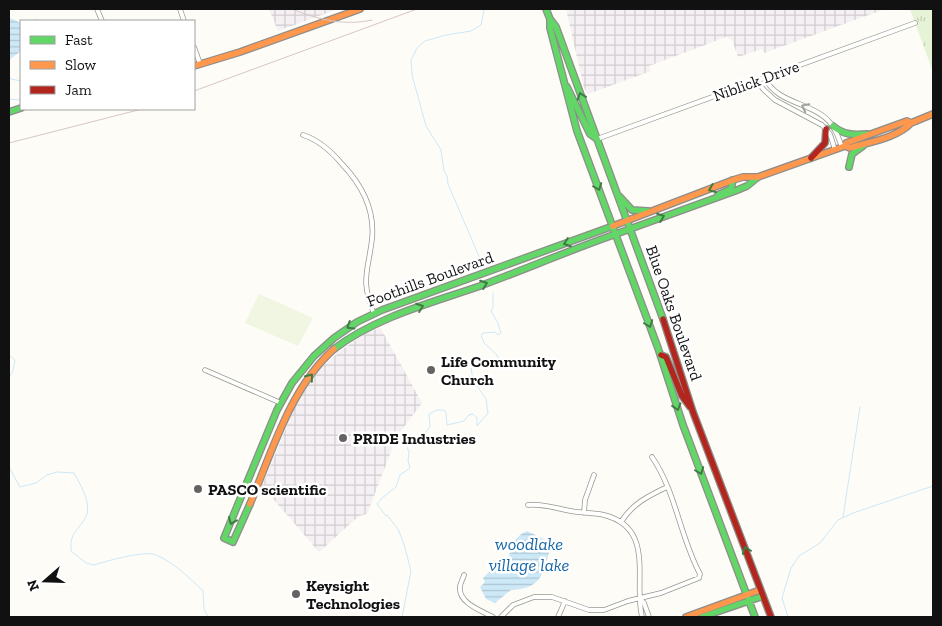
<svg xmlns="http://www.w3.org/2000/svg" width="942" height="626" font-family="'Zilla Slab',serif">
  <defs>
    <pattern id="industrial-grid" width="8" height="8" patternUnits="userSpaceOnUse" patternTransform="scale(1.25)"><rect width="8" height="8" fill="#f5f0f3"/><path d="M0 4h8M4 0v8" fill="none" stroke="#d1cdcf"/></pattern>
    <pattern id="grass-tufts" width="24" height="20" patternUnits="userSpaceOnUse" patternTransform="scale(1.25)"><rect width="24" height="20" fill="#e7f3d7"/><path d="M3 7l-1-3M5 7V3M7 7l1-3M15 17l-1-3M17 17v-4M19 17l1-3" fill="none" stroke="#c5cfb8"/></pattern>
    <pattern id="water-rules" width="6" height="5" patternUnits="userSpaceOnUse" patternTransform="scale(1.25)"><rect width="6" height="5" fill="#cde8f7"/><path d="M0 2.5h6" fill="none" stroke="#afc6d3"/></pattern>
  </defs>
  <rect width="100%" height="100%" fill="#fdfcf7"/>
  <path fill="url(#industrial-grid)" d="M269,9H338L278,31Z
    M566,9H885L764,53L762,49L738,57L732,40L726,37L649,66L651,71L588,94L584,88Z
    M380,327L422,403L397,436L367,514L359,516L319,552L262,486L294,409L310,382L323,366L340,351L362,336Z"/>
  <path fill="url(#grass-tufts)" d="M910,9H933V72Z"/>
  <path fill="#f0f6e1" d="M259,294L313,318L298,346L245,323Z"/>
  <path fill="url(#water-rules)" d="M10,18L21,23V51L9,60Z
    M527,531L552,543C543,570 545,589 511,590L495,603L486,599L480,587L485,582L483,578L490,571L492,565L499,564L502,559L509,556C512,545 515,536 527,531Z"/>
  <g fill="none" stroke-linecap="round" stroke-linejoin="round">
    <path stroke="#cde8f7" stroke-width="1" d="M34,21L36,19
      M9,76L11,79L21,81
      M9,99L20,100
      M481,261L448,184L447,176L444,171L441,150L426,126L412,75L411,60L417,48L425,41L446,35L471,31L481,25L484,11L483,9
      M9,355L15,360L13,371L9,377
      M9,467L20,487L36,483L47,475L57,472L74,473C81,486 94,507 84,520C75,534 70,533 71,551L86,563L94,565C107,561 145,550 156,555C172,561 191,579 203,591L204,609L208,617
      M843,517L860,407
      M402,617L411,571L404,544L398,529L387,515L386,516L377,504L381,499L396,487L400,475L410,468L408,460L409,452L405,442L408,441L422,444L427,440L425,432L430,427L429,414L437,410H444L446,413L447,425L464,421L469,415L473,414L477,418V426L488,413L486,399L473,380L471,368L476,365L486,366L498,358L497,355L484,343L481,336L483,333L495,332L498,335L501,333L498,323L491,311L493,307V293
      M788,617L782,598L791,568L799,556L820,543L838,520L853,513L933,486"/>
    <defs>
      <path id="street" d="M97,9L102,21
        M180,9L184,21
        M194,47L200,64
        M765,78C777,105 816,102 832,125C837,132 839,140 842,147
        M757,81L764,90L775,100L822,125L830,134L835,150
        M303,135C319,140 331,151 342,164C362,185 375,210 372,239C368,273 360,279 374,314
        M597,139L915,23
        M205,370L281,403
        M528,505C545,503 560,510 577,512C586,513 595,513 604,515C656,528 633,581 642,617
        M584,513L585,500L594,475
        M621,522C632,504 648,496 667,487
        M464,575C463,579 460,583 460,587C458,603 482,611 493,617
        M640,599L644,603L649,617
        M501,617L513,605L534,597H552L589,610H604L628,601L661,593L699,578L700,574C680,537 676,492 652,457
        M558,617L565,601"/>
      <path id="fast" d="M546,9L550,19L556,27L663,319
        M550,20V28L577,131L658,348L683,425L755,617
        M567,87L590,134L597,139
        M9,112L21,108
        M833,126C844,135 853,135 867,134
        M849,167L852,154L863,146
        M718,195L731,189L733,180
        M619,196L632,210L648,211
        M616,234L735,191L747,186L758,177
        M334,349C376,317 431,303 480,286C526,269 570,250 616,234
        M250,504L233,542L224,538L277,410L292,383L314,356L334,338L357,322L382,310L613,226
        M702,617L763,596"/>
      <path id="slow" d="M194,66L240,52L360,9
        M845,146L850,148C869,142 897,138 911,123
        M613,226L733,180L743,177H758L845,146L846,143L907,121L911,123L933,114
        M250,504C272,452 290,388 334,349
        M686,617L760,590"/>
      <path id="jam" d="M811,158L825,143L826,129
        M663,319L693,412L771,617
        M661,355L666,357L682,396L690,407"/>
    </defs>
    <use href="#street" stroke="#979795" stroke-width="5.5"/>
    <use href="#fast" stroke="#8e8d8b" stroke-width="8"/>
    <use href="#slow" stroke="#8e8d8b" stroke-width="8"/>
    <use href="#jam" stroke="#8e8d8b" stroke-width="8"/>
    <use href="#street" stroke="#fffffe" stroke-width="4"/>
    <use href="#fast" stroke="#63d668" stroke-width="5.5"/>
    <use href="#slow" stroke="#ff974d" stroke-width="5.5"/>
    <use href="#jam" stroke="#b3261e" stroke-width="5.5"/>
    <path stroke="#d9c6c7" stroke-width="1" d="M292,9C319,20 344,26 372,20
      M194,91L417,9
      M9,143L142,109"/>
  </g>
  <defs><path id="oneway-chevron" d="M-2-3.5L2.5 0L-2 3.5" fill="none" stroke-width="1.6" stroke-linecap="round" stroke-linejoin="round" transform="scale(1.25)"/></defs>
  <g stroke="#3e7d41">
    <use href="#oneway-chevron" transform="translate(581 96) rotate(-110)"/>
    <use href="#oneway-chevron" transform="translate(598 187) rotate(69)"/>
    <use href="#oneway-chevron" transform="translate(712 189) rotate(158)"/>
    <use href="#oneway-chevron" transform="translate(661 217) rotate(-20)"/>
    <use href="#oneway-chevron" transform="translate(567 243) rotate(160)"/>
    <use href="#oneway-chevron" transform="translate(484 284) rotate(-20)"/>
    <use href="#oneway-chevron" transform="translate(420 307) rotate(-20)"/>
    <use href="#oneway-chevron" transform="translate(649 324) rotate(69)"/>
    <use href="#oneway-chevron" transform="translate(350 326) rotate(148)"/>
    <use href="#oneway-chevron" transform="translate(310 377) rotate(-51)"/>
    <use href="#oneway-chevron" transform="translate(677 407) rotate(73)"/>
    <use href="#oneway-chevron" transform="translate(700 471) rotate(69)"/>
    <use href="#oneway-chevron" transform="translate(232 521) rotate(113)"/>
    <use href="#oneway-chevron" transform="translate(746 550) rotate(-111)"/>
  </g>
  <use stroke="#a0a09f" href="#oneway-chevron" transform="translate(805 107) rotate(-153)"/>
  <g fill="#646362" stroke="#fff" stroke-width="2">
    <circle cx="431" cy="370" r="5"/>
    <circle cx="343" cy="438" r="5"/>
    <circle cx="198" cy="489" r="5"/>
    <circle cx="296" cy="594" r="5"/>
  </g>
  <g text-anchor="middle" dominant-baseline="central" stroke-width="5" stroke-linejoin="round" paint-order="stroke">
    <g font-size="16" fill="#111" stroke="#fff">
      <text transform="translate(756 81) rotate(-20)">Niblick Drive</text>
      <text transform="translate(430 279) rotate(-20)">Foothills Boulevard</text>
      <text transform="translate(674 313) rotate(71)">Blue Oaks Boulevard</text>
    </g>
    <g font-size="16" font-weight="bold" fill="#111" stroke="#fff" text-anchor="start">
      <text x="441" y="361">Life Community<tspan x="441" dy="18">Church</tspan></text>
      <text x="353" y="438">PRIDE Industries</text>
      <text x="208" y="489">PASCO scientific</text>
      <text x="306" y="585">Keysight<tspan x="306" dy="18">Technologies</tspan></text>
    </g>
    <g font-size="18" font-style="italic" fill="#1768a6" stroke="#fff">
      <text x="529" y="544">woodlake<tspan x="529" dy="21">village lake</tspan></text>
    </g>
  </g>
  <rect width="942" height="626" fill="none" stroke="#111111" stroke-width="20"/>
  <rect x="20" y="20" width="175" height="90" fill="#ffffff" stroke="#a0a0a0"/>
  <rect x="30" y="36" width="25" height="8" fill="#63d668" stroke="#a0a0a0"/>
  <text x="65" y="45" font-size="15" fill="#111111">Fast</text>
  <rect x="30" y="61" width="25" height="8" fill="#ff974d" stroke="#a0a0a0"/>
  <text x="65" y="70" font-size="15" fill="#111111">Slow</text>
  <rect x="30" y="86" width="25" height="8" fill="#b3261e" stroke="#a0a0a0"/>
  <text x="65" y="95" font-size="15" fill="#111111">Jam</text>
  <g transform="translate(45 581) rotate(250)" stroke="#ffffff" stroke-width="4" paint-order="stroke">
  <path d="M0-4L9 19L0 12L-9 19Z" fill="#111111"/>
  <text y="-8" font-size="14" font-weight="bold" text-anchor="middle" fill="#111111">N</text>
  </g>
</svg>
